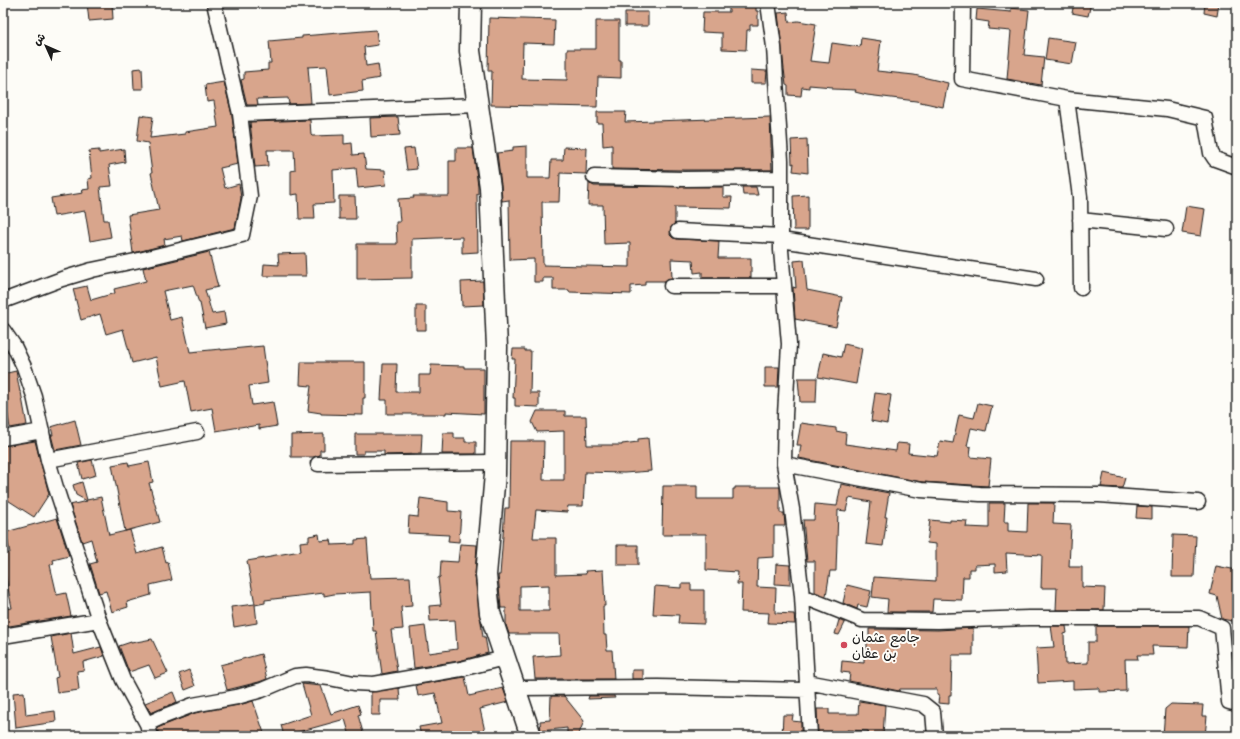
<svg xmlns="http://www.w3.org/2000/svg" width="1240" height="739" font-family="'Shantell Sans','Playpen Sans Arabic',sans-serif">
  <rect width="100%" height="100%" fill="#fdfcf7"/>
  <filter id="ink" filterUnits="userSpaceOnUse"><feTurbulence type="fractalNoise" baseFrequency=".025" numOctaves="2"/><feDisplacementMap in="SourceGraphic" scale="8" xChannelSelector="R" yChannelSelector="G"/><feConvolveMatrix kernelMatrix="1 2 1 2 8 2 1 2 1" color-interpolation-filters="sRGB"/></filter>
  <g filter="url(#ink)">
    <path fill="#d8a58c" stroke="#1c1c1c" fill-rule="evenodd" d="M87,3H112L113,19L89,21Z
      M756,3V11H758V25H750V30H747L746,50L722,49V33L702,32L703,12H729V4Z
      M1074,3H1091L1088,16L1072,13Z
      M1205,3H1219L1217,16L1204,13Z
      M1011,8L1029,10L1024,55L1044,57L1041,85L1007,79L1011,31L988,29L989,22L976,20L977,9L1011,12Z
      M625,12H648V26H625Z
      M788,12L789,22L798,21L816,24L810,61L829,63L832,43L860,47L861,38L881,41L877,71L914,75L948,83L943,107L916,101L867,95L855,92L856,90L833,89V87L809,85V88L802,87L801,96L788,95V86L786,85L784,69L778,13Z
      M489,18L555,20L554,44L523,43L522,79L567,80V49H596V21H619V60H621V78L598,77L597,107L491,105L492,71H488Z
      M376,30L378,45L364,47L366,66L378,64L380,78L362,81L363,91L330,95L327,66L308,67L311,103L289,104L288,98L257,99L258,105H247L241,80L244,79V72L268,70V63H271L269,41L302,38V36Z
      M1048,38L1076,42L1072,64L1045,60Z
      M142,68L143,89H134L133,69Z
      M751,70L767,71L766,83H751Z
      M224,82L232,115L238,164L220,168L225,188L239,184L241,198L235,228L183,241L182,236L164,239L165,245L133,253L128,215L159,210L151,173H152L148,143L137,141L140,115L153,117L150,138L185,134V132L218,127L214,101L207,102L205,85Z
      M597,112H626L625,122L770,117L772,170H684L612,169V145L603,146L602,123H597Z
      M398,117L400,135L371,137L370,118Z
      M310,120L311,135L312,136L344,135V144L352,143L353,155L364,154L366,169L385,170L386,185L358,188L356,168L333,170L334,203L314,204L315,219H299L298,194L291,195V171L295,170L294,150H267L268,166L255,167L250,122Z
      M807,139L808,173L793,171L794,163L792,164L791,140Z
      M527,146V178H550L551,160H563L564,147L587,148L586,174L560,173L559,202H542L543,265L630,267V243L604,244L603,205H588L589,183L594,186L723,187V197H732L731,208L675,207V223L671,227L670,235L673,238L678,239L719,241L718,258H751V278H702V272L694,273L693,260L671,259L672,278L665,281H645V285L631,286V294L569,292V290H553V278H543V282H534V259L510,260L509,200L502,201L501,185L497,153L513,151V147Z
      M414,148L417,169L407,170L404,149Z
      M456,148H473L478,186V194H477L478,252L462,253V237L412,239V278L357,279V244H397L396,222H400L398,199L414,198L413,196H449V161H456Z
      M124,149L125,162L109,165L112,186L100,187L104,220H108L111,237L90,241L85,211L54,216L51,198L83,193L82,190L89,189L88,179L92,178L89,151L99,150V153Z
      M742,187H756L758,195H743Z
      M808,195V230H794L793,196Z
      M339,196H355L356,219H339Z
      M1186,206L1205,209L1201,236L1182,233Z
      M209,252L218,287L205,290L212,314L224,312L226,324L205,328L200,303H199L193,285L163,291L170,320L182,317L190,352L221,349V350L263,346L268,383L249,386L252,405L273,402L277,426L259,429V425L247,427L246,426L216,431L212,408L191,412L185,381L162,386L156,357L132,363L123,329L106,334L100,314L81,320L73,289L87,286L91,300L115,293L114,289L146,281L143,268Z
      M305,253L306,276H263L264,264L279,265L278,254Z
      M804,260L807,290L842,297L836,327L795,319L793,287L796,288L794,261Z
      M483,281L484,305L462,306L461,282Z
      M416,306H426V330H416Z
      M844,344L862,348L856,384L818,377L823,353L841,357Z
      M513,349H525V351H531L530,393H539V407L515,406V398H513L515,359H512Z
      M301,362H365V398H363V415L321,414V413L308,411L311,386L300,385Z
      M383,364H397L396,392H419V375H430L431,365L464,366V368H484V414L446,412V414H387V400H381Z
      M765,367H779L778,387H765Z
      M16,371L20,392H21L27,425L10,428L4,392H3V374Z
      M798,378H817L816,402H800Z
      M875,393L891,395L887,424L871,421Z
      M978,403L992,406L986,431L971,428L967,446L971,447L970,457L991,459L988,486L922,482L799,458L801,445H797L801,423L836,428V431L846,433L845,444L896,451L897,443L909,444L908,453L937,456L940,441L953,443L959,415L974,418Z
      M537,411H565V416H586L587,445H622V444L638,442V439L648,438L651,471L624,473L585,472L583,506H568L567,512L536,510L533,538H556V575L586,574L585,571L603,570L605,606H603L604,635H606L607,650H612L614,679H535L533,657L560,655L559,634H509L506,625V608H501L498,575H500L505,508H509L510,441H544L543,480H564V431L537,432L532,422ZM549,585V611H520V586Z
      M75,420L81,445L55,450L51,435H53L51,427Z
      M443,433H454V438H465V442H476V454H442Z
      M324,434V450H320V455L313,457H291V435Z
      M355,434H422L421,454L384,455V451H364V454H355Z
      M35,441L49,494L34,517L3,497V446Z
      M92,460L96,475L82,479L78,463Z
      M128,462L129,466L149,462L153,482L149,483L160,522L125,531L112,465Z
      M1104,473L1125,478L1122,488L1101,487Z
      M82,482L87,500L101,497L109,535L130,530L137,554L162,547L166,563L168,562L172,580L150,585L151,595L127,602L128,607L112,612L106,591L99,593L90,564L97,562L91,539L82,542L70,505L87,501L76,495L73,485Z
      M841,484L889,493L885,517H887L883,546L866,544L871,502L849,498L846,511L838,510L836,571H830L826,596L815,592V561H807L803,520H814L815,504L837,506Z
      M663,486H697V499H733V489H735V487H780V513H784L785,526H774V557L758,558L757,587L776,588L775,613L794,614L795,624L768,623L769,613L741,612L742,584H737L738,572L706,570V534H672V535H662Z
      M420,498L448,502V511L461,512L459,542L448,541L449,535L408,533L409,516L418,517Z
      M989,503H1005L1004,522H1008V531L1027,532L1028,503H1054L1053,524L1071,525L1069,567H1082V587L1105,588L1104,610H1056L1057,588H1041L1042,555L1006,553L1007,571L995,572V564L975,565V569H969V577H963L962,600L933,599L932,612H887L888,599L872,597L874,577L936,581V544L927,543L930,520L950,522V520L967,521L966,527L989,528Z
      M1137,506L1152,507V519L1136,518Z
      M57,518L69,556L53,560L54,564L50,565L57,595L66,593L71,616L3,627V609L12,608L3,563V554L10,553L6,532Z
      M319,534L320,541L331,540L332,545L355,544V540L367,539L370,578L410,577L412,606L401,607L403,629L391,630L397,671L382,674L376,631H373L371,592L334,594L324,596V593L265,600V603L255,605L257,623L234,627L231,607L255,604L247,561L271,557L270,556L301,551L300,542L309,541V536Z
      M1173,535L1196,536L1194,577H1172Z
      M460,544L477,545L475,576L483,637H485L488,653L459,661L414,668L410,628L425,626L429,653L457,649L455,620L430,621L429,606L441,605L438,578L440,577L441,561L458,562Z
      M617,545H638V565H617Z
      M776,564L790,565V585L775,584Z
      M1216,566L1237,570V622L1222,619L1217,596L1210,594Z
      M681,584H691V590H704V624L678,623L679,615L653,614L655,586L681,588Z
      M847,585L871,591L867,607L858,605L857,609L843,603Z
      M839,620L845,623L839,635L835,634Z
      M1051,626H1066L1067,633L1064,634L1065,664L1088,663V642H1096V626H1189L1188,647L1152,646L1153,655H1137L1138,659H1125L1126,691L1099,692V688L1073,689V681L1038,683L1036,648L1054,647Z
      M973,628V655H952L951,695H949V704L938,703L939,695H937V689H900L899,691L849,681L850,673L841,672L842,661L864,663V652H867V642H869V629L938,630Z
      M71,633L74,654L101,647L104,656L83,662L84,670L77,671L79,690L57,693L55,678L58,677L51,637Z
      M152,639L168,673L155,678L149,665L129,672L119,646L131,642V643Z
      M261,654L267,679L259,682L227,690L220,665Z
      M189,670L195,686L185,690L179,674Z
      M632,670H643V679H632Z
      M465,677L469,696L503,688L508,702L480,709L486,736H466L465,733L452,736H421L419,727L442,723L435,693L418,696L416,685Z
      M302,684L321,686L331,714L358,705L361,714L358,715L364,736H350L345,719L284,736L281,725L311,715Z
      M399,688L400,700H380V715H371V692Z
      M24,692L26,715L55,711L56,722L16,728L13,693Z
      M173,692L177,702L151,713L145,703Z
      M551,696H564L584,721L578,736H567V728L541,731L540,721L550,720Z
      M589,696H614L615,698L588,699Z
      M253,701L265,736H159L157,728L195,713L239,705Z
      M859,701L885,705L883,736H869L868,731L847,730V736H818L817,709H829V714H858Z
      M1171,704L1203,705L1202,716H1207L1205,736H1163L1165,709Z
      M783,715H793L792,721L801,722V736H782Z"/>
    <g fill="none" stroke-linecap="round" stroke-linejoin="round">
      <defs>
        <path id="street" d="M768,3L774,47L781,160V250L789,344L785,415L784,464L792,509L802,596L810,736
          M963,3L962,79L1067,99L1080,197L1081,288
          M1067,99L1167,109L1205,118L1211,153L1215,159L1237,167
          M240,114L478,105
          M594,177L684,179L781,178
          M1080,220L1166,229
          M678,231L781,236
          M781,240L1036,279
          M671,286H784
          M3,301L62,279L92,270L135,261L242,235L250,196L240,114L214,3
          M3,330L14,346L24,367L34,396L48,460L57,491L99,620L123,680L147,724L151,736
          M3,438L42,431
          M48,460L197,432
          M318,464L495,462
          M784,464L921,490L980,494L1099,495L1198,502
          M802,596L862,620L938,621L1029,618H1199L1222,628L1229,702L1237,704
          M3,636L99,620
          M807,682L923,704L933,712L935,736
          M515,688L658,687L807,690
          M147,724L162,717L193,705L237,697L262,690L295,676L306,675L329,678L354,683L374,684L461,669L504,658"/>
        <path id="secondary" d="M471,3L470,51L490,187L497,347L495,474L486,575L490,613L531,736"/>
      </defs>
      <use href="#street" stroke="#1c1c1c" stroke-width="17"/>
      <use href="#secondary" stroke="#1c1c1c" stroke-width="23"/>
      <use href="#street" stroke="#fdfcf7" stroke-width="14"/>
      <use href="#secondary" stroke="#fdfcf7" stroke-width="20"/>
    </g>
  </g>
  <circle fill="#d1495b" stroke="#fdfcf7" stroke-width="1.5" cx="844" cy="645" r="4"/>
  <g text-anchor="middle" dominant-baseline="central" stroke-width="4" stroke-linejoin="round" paint-order="stroke">
    <g font-size="14" fill="#1c1c1c" stroke="#fdfcf7" text-anchor="start">
      <text x="852" y="637">جامع عثمان<tspan x="852" dy="16">بن عفان</tspan></text>
    </g>
  </g>
  <rect width="1240" height="739" fill="none" stroke="#fdfcf7" stroke-width="16"/>
  <rect x="8" y="8" width="1224" height="723" fill="none" stroke="#1c1c1c" stroke-width="1.5" filter="url(#ink)"/>
  <g transform="translate(46 46) rotate(315)" stroke="#fdfcf7" stroke-width="3" paint-order="stroke">
  <path d="M0-3L7 15L0 10L-7 15Z" fill="#1c1c1c"/>
  <text y="-6" font-size="11" font-weight="bold" text-anchor="middle" fill="#1c1c1c">ش</text>
  </g>
</svg>
